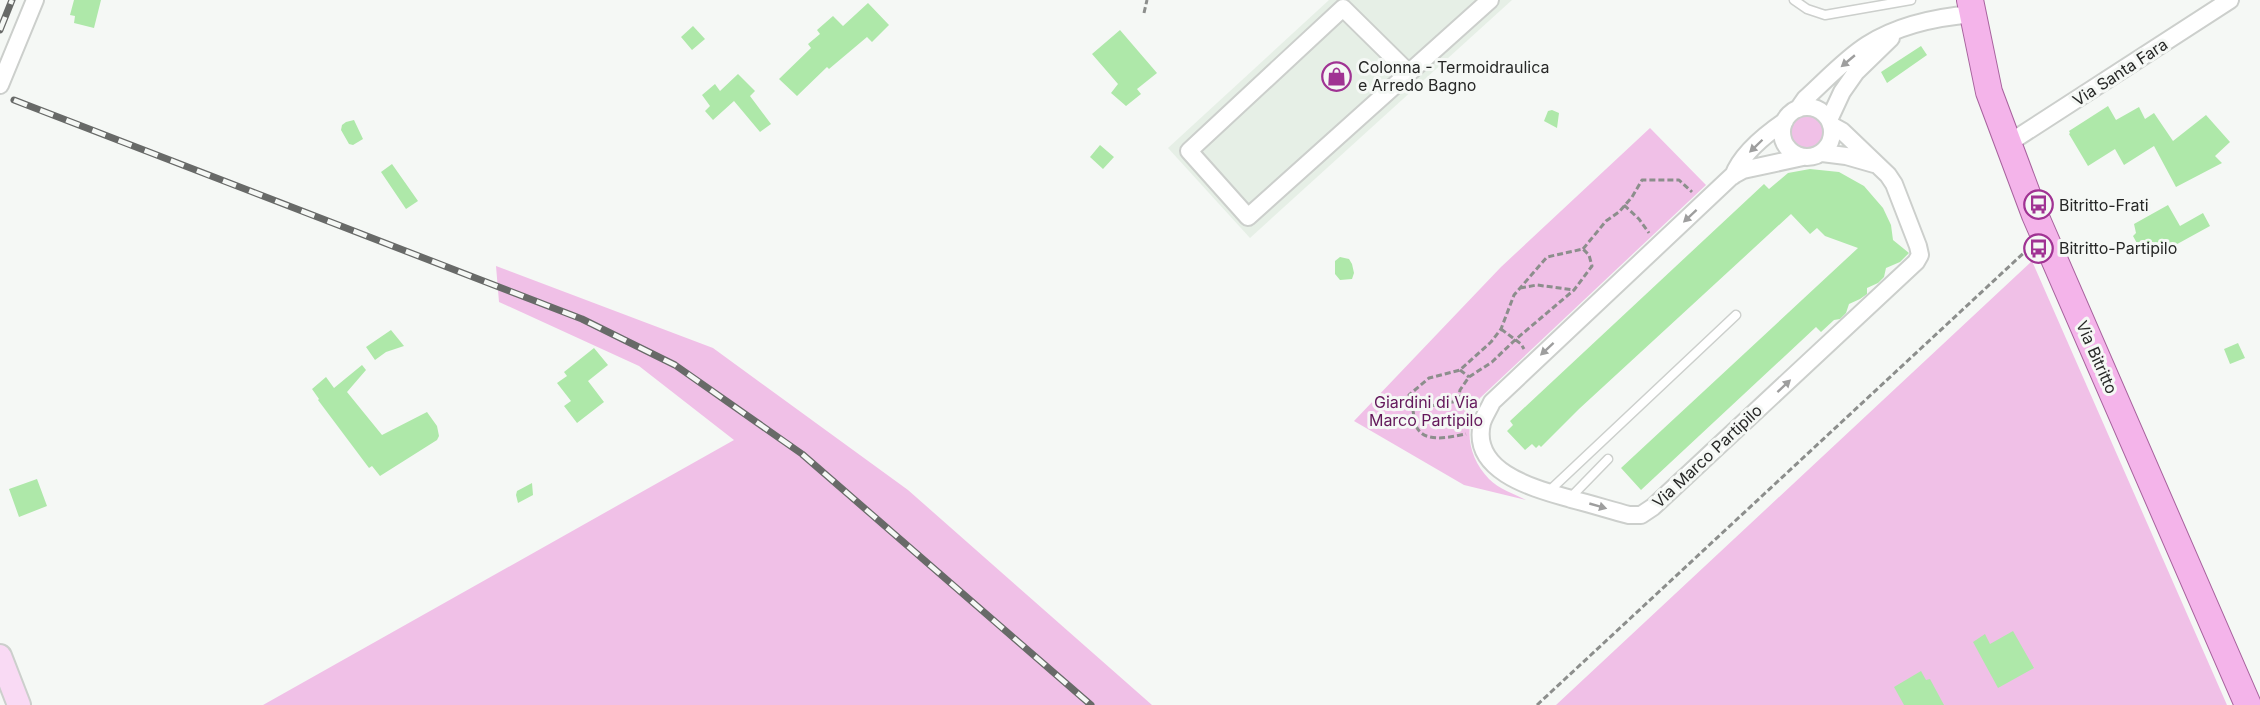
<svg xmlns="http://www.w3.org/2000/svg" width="2260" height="705" font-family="Inter,sans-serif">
  <rect width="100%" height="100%" fill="#f5f8f5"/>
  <path fill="#e6efe6" d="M1329,0H1512L1250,238L1168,148Z"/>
  <path fill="#f0c0e7" d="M1789 134a18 18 0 1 1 36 0a18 18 0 1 1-36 0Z
    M1650,128L1706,185L1480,398C1463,425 1467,456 1489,479C1499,489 1514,494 1526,500L1464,485L1354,421L1501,267Z
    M2032,261L2227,705H1556Z
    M496,266L713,348L908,490L1152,705H263L734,440L639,366L499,302Z"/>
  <path fill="#aee8a9" d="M74,0H101L94,28L74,23L75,16L70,15Z
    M868,3L889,25L872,42L867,37L829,69L827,67L797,96L779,79L811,48L808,44L820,34L817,30L833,16L843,26Z
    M693,26L705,39L692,50L681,37Z
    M1120,30L1157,73L1137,89L1141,94L1126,106L1111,93L1118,84L1092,54Z
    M1921,46L1927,55L1887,83L1881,72Z
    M738,74L755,91L750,96L771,124L760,132L734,101L713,120L705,111L710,106L702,95L715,84L720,91Z
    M2108,106L2116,120L2139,107L2145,119L2154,113L2173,141L2206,115L2230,142L2215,156L2222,163L2176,187L2154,146L2124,165L2115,149L2088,166L2069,134L2070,133L2069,131Z
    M1548,111L1552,110L1559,113L1557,128L1544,121Z
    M354,120L363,139L353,145L349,144L341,130L342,125L346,122Z
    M1100,145L1114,157L1103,169L1090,157Z
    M392,164L418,201L406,209L381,172Z
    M1810,169L1839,172L1864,186L1883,208L1891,225L1893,240L1909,253L1900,262L1886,268L1884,277L1878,283L1867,288V294L1860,299L1849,304L1846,313L1840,319L1834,320L1821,332L1816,327L1641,490L1621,468L1858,248L1825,236L1817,228L1810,234L1791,214L1579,409L1541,447L1539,445L1536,448L1532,444L1525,450L1507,431L1513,425L1510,421L1764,184L1769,189L1788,173Z
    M2168,205L2180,226L2203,213L2210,226L2150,259L2142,246L2139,247L2133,236L2136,233L2134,224Z
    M1340,257L1349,259L1352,264L1354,273L1352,279L1340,280L1335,274V261Z
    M391,330L404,346L386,352L375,360L366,347Z
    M2238,343L2245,358L2230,364L2224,349Z
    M594,348L608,365L588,381L604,402L577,423L564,406L571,401L557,383L567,376L564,372Z
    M362,365L366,370L347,392L382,435L427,412L437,426L439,436L437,440L380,476L372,466L369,468L318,400L319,399L312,389L326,377L334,388Z
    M37,479L47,506L19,517L9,489Z
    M532,483L533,495L518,503L516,495L517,491Z
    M2013,631L2034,668L1998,688L1973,642L1985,634L1990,644Z
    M1921,671L1926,680L1930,679L1944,705H1904L1894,687Z"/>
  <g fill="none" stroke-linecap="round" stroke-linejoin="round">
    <defs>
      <path id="lane" d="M1794,0L1807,9L1825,15L1911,0
        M1548,492L1736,315
        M1570,498L1608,459"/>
      <path id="street" d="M1409,73L1343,8L1189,151L1248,217L1490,0
        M0,85L35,0
        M1782 132a25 25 0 1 1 50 0a25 25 0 1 1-50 0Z
        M1798,109L1805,99C1825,81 1845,59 1867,45C1898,25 1937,17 1973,14
        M1829,120L1842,92L1856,72L1891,38
        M2009,143L2230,0
        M1822,153L1846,156L1874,164
        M1803,157L1743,170L1732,176L1492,402C1489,409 1484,416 1482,423C1470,473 1537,489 1571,499C1591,504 1610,510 1629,515H1641L1653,507L1916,262L1920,255L1918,246L1894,184L1888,175L1842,131L1831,125
        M1733,176C1741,154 1766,134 1785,121"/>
      <path id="secondary" d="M0,656L19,705"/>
      <path id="primary" d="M1970,0L1989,92L2035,215L2248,705"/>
    </defs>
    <use href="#lane" stroke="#cccfcc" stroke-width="11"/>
    <use href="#street" stroke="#cccfcc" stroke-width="20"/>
    <use href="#secondary" stroke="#cccfcc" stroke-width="26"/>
    <use href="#primary" stroke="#a7629d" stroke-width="28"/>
    <path stroke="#8c8e8c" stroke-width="3" stroke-dasharray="6 3" stroke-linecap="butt" d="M1144,13L1147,0
      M1624,205L1639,219L1649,233
      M1583,249L1606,221L1619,212L1632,197L1642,180H1679L1692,192
      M1520,288L1537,285L1574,290
      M1501,329L1521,344L1524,349
      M1460,370L1469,377
      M1458,401L1460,390L1469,377L1492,362L1515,340L1574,290L1592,266L1589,255L1583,249L1547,257L1514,295L1501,329L1491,342L1460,370L1429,378L1409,395C1413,404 1413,413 1415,423C1421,445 1450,437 1466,434
      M1414,409L1458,401L1474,404
      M1537,705L2029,248"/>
    <use href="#lane" stroke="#fff" stroke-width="8"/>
    <use href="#street" stroke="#fff" stroke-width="16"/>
    <use href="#secondary" stroke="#f9daf4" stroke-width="22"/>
    <use href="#primary" stroke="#f4b4ea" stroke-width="26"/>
    <defs>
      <path id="rail" d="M0,30L12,0
        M14,100L582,319L675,365L802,454L1091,705"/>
    </defs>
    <use href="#rail" stroke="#686a68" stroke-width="7"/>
    <use href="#rail" stroke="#f5f8f5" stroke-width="4.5" stroke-dasharray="14" stroke-linecap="butt"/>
  </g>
  <defs><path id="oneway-solid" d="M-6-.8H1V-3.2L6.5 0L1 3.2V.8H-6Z" transform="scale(1.5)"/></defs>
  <g fill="#9e9e9e">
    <use href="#oneway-solid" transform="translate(1848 61) rotate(140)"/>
    <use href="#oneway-solid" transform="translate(1756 146) rotate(136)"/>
    <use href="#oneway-solid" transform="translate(1690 216) rotate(137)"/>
    <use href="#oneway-solid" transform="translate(1547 349) rotate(137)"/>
    <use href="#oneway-solid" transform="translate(1784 386) rotate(-43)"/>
    <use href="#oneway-solid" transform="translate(1598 506) rotate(16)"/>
  </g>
  <defs>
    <symbol id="shop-ring" viewBox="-11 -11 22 22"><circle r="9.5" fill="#f5f8f5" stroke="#a03393" stroke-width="1.5"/><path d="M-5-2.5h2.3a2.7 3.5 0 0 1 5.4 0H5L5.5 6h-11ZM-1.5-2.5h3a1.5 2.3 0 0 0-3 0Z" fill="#a03393"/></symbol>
    <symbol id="bus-ring" viewBox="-11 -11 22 22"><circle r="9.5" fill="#f5f8f5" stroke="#a03393" stroke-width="1.5"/><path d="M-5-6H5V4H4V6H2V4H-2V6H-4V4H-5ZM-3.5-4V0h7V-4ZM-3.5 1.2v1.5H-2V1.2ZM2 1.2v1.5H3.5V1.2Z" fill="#a03393"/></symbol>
  </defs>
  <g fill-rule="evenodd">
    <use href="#shop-ring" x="1320" y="60" width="33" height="33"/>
    <use href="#bus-ring" x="2022" y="188" width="33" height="33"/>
    <use href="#bus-ring" x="2022" y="232" width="33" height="33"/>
  </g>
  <g text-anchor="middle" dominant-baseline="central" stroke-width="6" stroke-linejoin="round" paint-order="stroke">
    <g font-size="16" fill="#272827" stroke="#f5f8f5" text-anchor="start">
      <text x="1358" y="67">Colonna - Termoidraulica<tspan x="1358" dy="18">e Arredo Bagno</tspan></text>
      <text x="2059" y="205">Bitritto-Frati</text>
      <text x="2059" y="248">Bitritto-Partipilo</text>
    </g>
    <g font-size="16" fill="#272827" stroke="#f5f8f5">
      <text transform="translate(2120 72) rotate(-33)">Via Santa Fara</text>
      <text transform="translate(2097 357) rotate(66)">Via Bitritto</text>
      <text transform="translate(1707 456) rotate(-43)">Via Marco Partipilo</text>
    </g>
    <g font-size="16" fill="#63175a" stroke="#f5f8f5">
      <text x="1426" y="402">Giardini di Via<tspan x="1426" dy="18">Marco Partipilo</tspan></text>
    </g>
  </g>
</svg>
